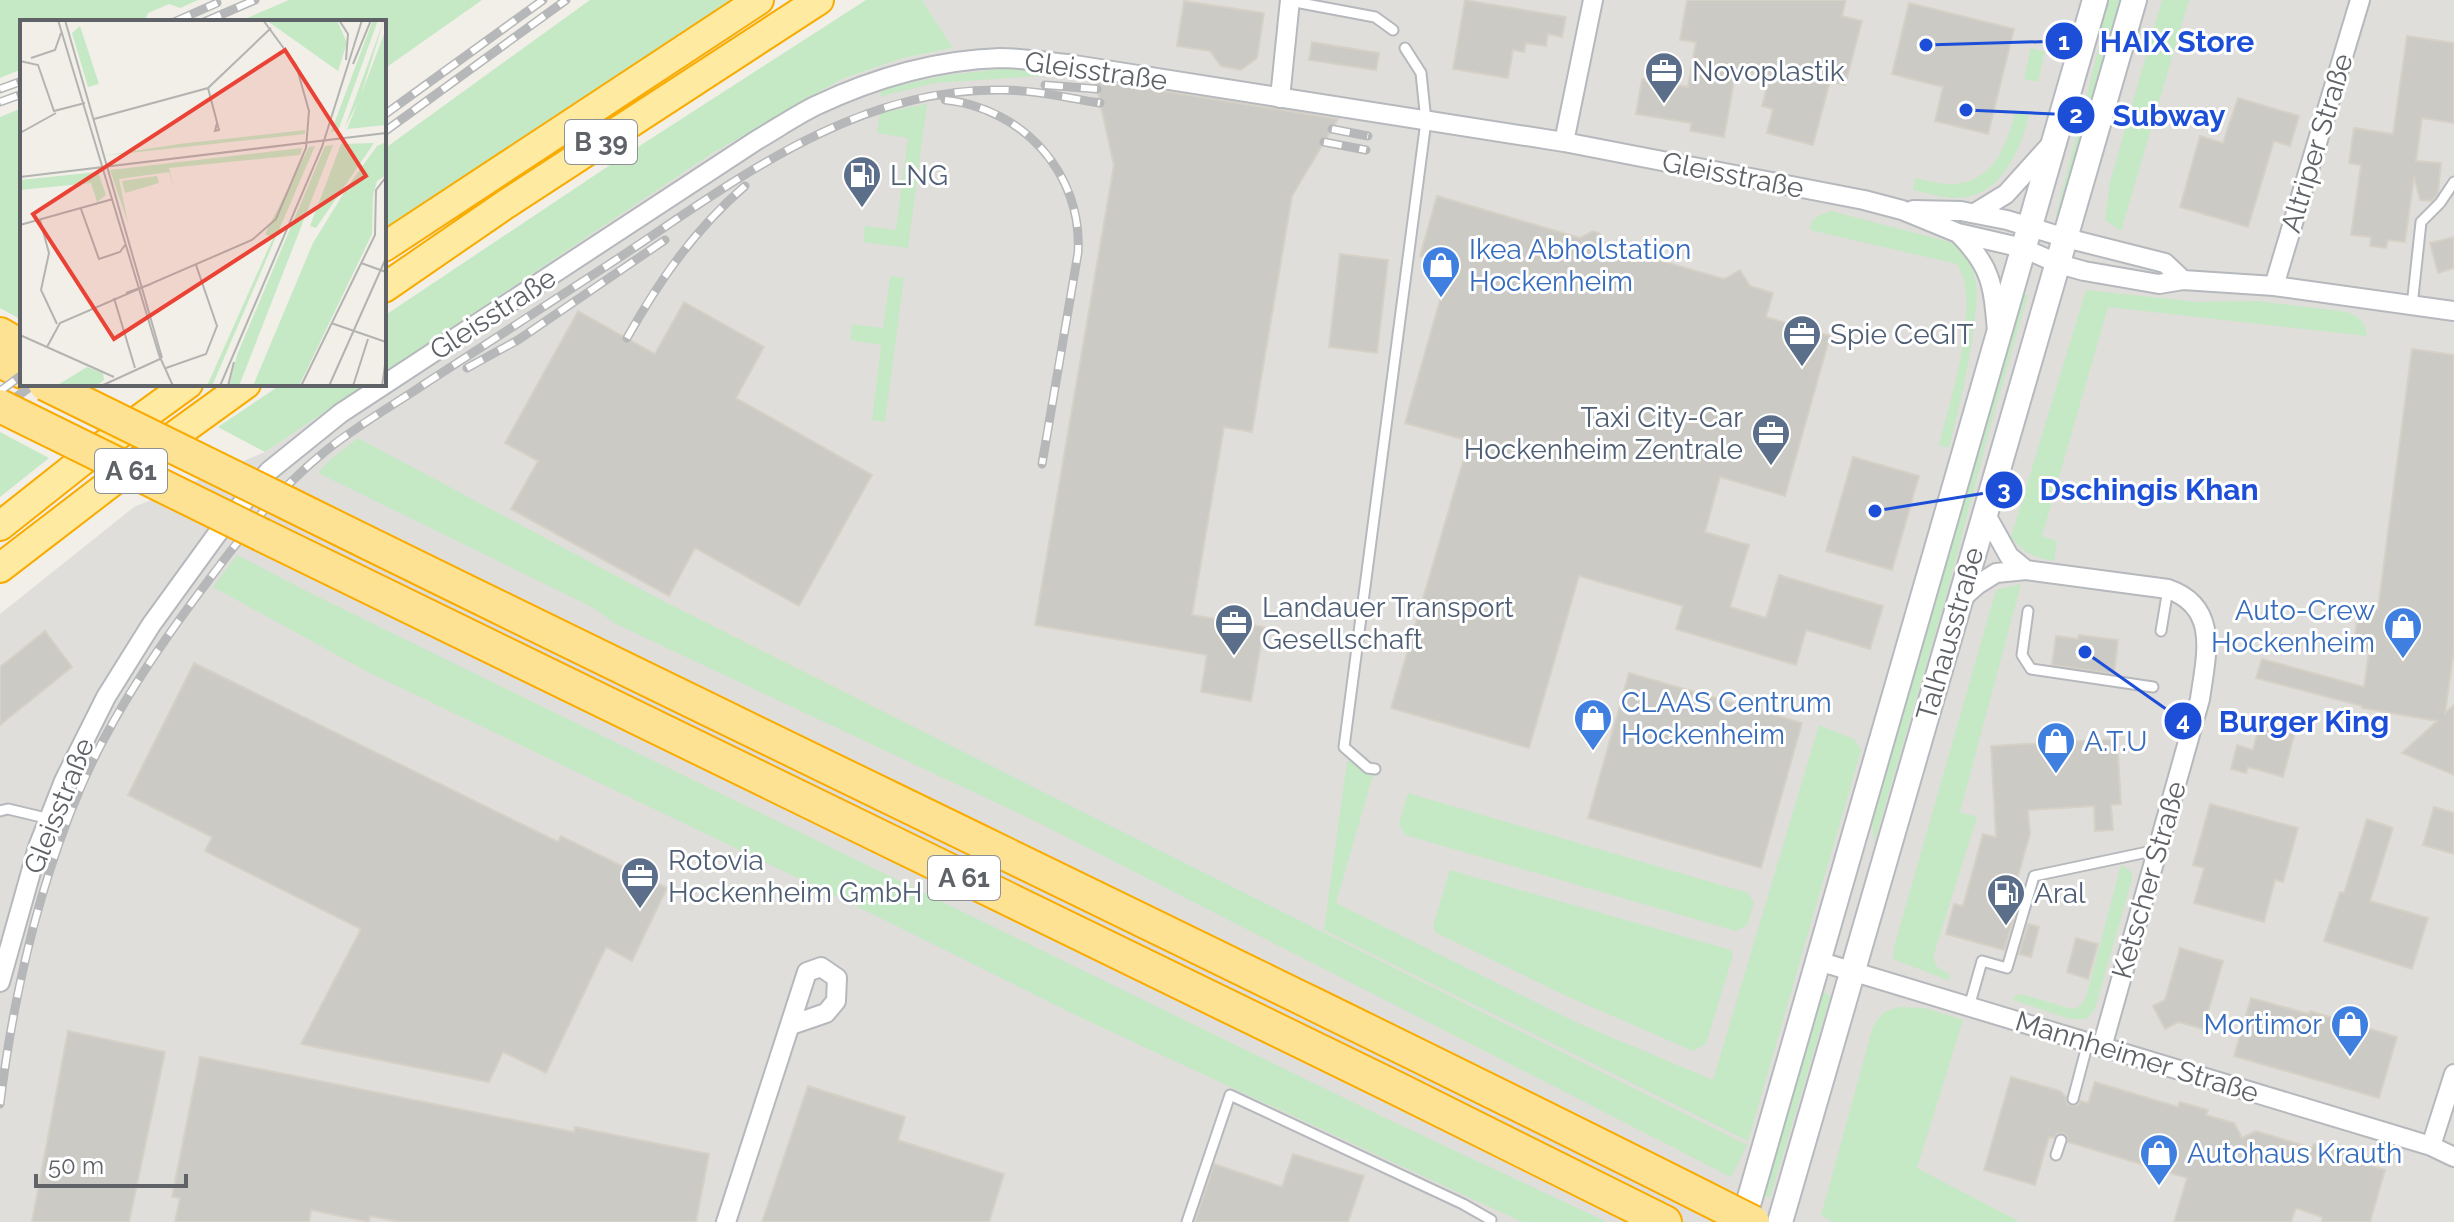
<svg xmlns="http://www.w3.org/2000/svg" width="2454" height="1222" font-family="Raleway,sans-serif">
  <rect width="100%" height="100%" fill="#f1efe8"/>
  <path fill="#e0deda" d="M922,0H2454V1222H0V614L134,507L265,452L367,384H384V373L711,154L842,79L903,58L953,48Z"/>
  <path fill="#c5e8c5" d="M0,0H198L180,8L169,4L148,13L144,22H22V69L0,78Z
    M289,0H482L384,69V22H238Z
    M590,0H735L384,229V149Z
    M866,0H922L953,48L903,58L842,79L711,154L384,373V316L607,167Z
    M2106,0H2121L2061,210L2055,219L2098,51Z
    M2162,0H2189L2121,231L2105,220L2110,182Z
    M2031,48L2045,52L2038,82L2024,79Z
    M1002,69H1041V76L934,83L879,97L883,89L947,75Z
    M927,104L908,248L863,242L865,226L896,230L908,138L877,133L880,113Z
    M22,108V320L0,308V117Z
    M2015,112L2029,115C2020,152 2000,198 1956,198C1942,198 1927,193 1913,190L1915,178C1927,180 1941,185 1953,184C1994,182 2007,145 2015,112Z
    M1831,211L1950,242C1965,251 1973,265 1976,283C1978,297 1975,312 1974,326C1969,367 1959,408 1949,448L1939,445C1950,402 1974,324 1964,281C1963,275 1959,269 1957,264L1810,230C1809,218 1821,215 1831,211Z
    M890,276L904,278L885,422L872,420L881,345L850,340L852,324L883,328Z
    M2086,290L2198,302L2256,301L2348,312C2359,318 2366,322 2367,336L2108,307L2042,536L2057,541L2054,561C2034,557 2024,554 2011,537Z
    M2022,293L2028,295L1988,435L1947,593L1874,843L1871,810Z
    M282,384H367L265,452L218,427Z
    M0,432L49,458L0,497Z
    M358,438L665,602L1747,1145L1731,1177L1039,823L616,624L592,607L318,473L331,459Z
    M237,555L306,591L1383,1117L1607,1222H1522L1073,1014L842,899L368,672L213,587Z
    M2021,584L1960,812L1977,817L1933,957L1937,967L1949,974L1950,981L1893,959L1894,947L1996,590Z
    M1819,725L1854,739L1861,750L1748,1141L1324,930L1347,761L1375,768L1336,903L1580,1024L1713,1080Z
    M1408,793L1748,893L1754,903L1747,925L1736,931L1405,835L1399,824Z
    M2121,865L2129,870L2133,876L2095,1009L2087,1019H2070L2013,1000L2014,996L2021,994L2072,1009C2080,1008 2082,1003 2086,997Z
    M1450,870L1731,950L1733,955L1706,1044L1693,1051L1564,995L1435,932L1433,926Z
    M1825,992L1830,997L1770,1198L1761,1194L1820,996Z
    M1898,1007L1925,1008L1963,1020L1917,1168L2020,1222H1833L1821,1216L1873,1026L1884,1012Z"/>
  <path fill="#cccac5" stroke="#d6d1c6" stroke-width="2" d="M1465,0L1566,17L1562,37L1548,34L1546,46L1526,43L1524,52L1513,50L1508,78L1453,69Z
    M1687,0H1846L1842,16L1862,21L1845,85L1830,81L1813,145L1767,133L1773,109L1762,106L1770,76L1736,70L1724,137L1690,131L1691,123L1636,114L1642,79L1688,87L1696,42L1680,40Z
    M1184,1L1264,13L1257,58L1241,70L1221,66L1210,51L1177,46Z
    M1909,3L2014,29L1988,134L1935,121L1943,87L1892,74Z
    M2407,36L2454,43V123L2422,118L2416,161L2441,163L2438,193L2432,201L2420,200L2414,177L2405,242L2388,240L2386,248L2370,246L2371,237L2351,235L2361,165L2349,163L2354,128L2393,134Z
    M1312,42L1379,53L1376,70L1309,60Z
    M1095,80L1338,119L1292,196L1252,432L1224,427L1192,615L1264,627L1251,701L1201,692L1207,655L1035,625L1114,165Z
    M2238,98L2299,116L2290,146L2274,141L2248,227L2180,207L2200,136L2223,143Z
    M1437,196L1580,238L1593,231L1599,233L1606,245L1724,279L1740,270L1750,286L1773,293L1766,317L1830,336L1785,496L1720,477L1705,532L1749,545L1730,607L1766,618L1779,575L1883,606L1870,649L1806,630L1796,665L1676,629L1683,606L1579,576L1529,748L1391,708L1469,441L1405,423L1450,265L1420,256Z
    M2454,237V268L2438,273L2430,243Z
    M1340,254L1388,260L1377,353L1329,347Z
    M684,302L764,347L736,398L872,475L799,606L695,548L669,596L511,509L538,461L505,443L578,311L655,354Z
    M2412,349L2454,355V650L2445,713L2454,705V775L2402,753L2437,721L2362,708V706L2256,678L2262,659L2364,687L2369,653L2355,637L2358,607L2378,609Z
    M1853,457L1919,476L1892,570L1826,551Z
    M45,631L72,667L0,725V667Z
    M2079,635L2118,640L2114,674L2052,665L2056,636L2078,639Z
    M194,663L558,842L561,836L667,888L632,961L606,947L546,1073L503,1052L489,1082L301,1044L361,929L205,851L212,837L128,795Z
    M1629,673L1802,723L1761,868L1588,818Z
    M2260,722L2295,732L2283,777L2248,767L2246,773L2231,769L2237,745L2253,750Z
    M2117,739L2121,804L2111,805L2113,830L2095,831L2094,806L2028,810L2030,834L2006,918L2013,920L2004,950L1946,934L1954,904L1963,906L1983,834L1996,837L1991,746Z
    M2210,804L2298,828L2283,882L2275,880L2264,922L2194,903L2204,868L2193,865Z
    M2434,807L2454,813V854L2423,845Z
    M2367,819L2393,828L2370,901L2428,918L2412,969L2324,941L2340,892L2344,893Z
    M2028,924L2039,927L2031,957L2019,954Z
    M2076,938L2098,944L2088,979L2067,972Z
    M2180,948L2223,961L2203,1029L2178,1022L2165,1029L2153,1006L2165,1000Z
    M2251,998L2309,1014L2310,1011L2397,1037L2379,1098L2234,1056Z
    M68,1031L165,1052L129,1222H32Z
    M200,1057L574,1132L575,1127L709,1154L696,1222H400L370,1216L369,1222L311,1210L309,1222H175L180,1198L172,1197Z
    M2011,1077L2060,1091L2066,1097L2067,1104L2072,1106L2078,1105L2080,1101L2088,1103L2095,1082L2178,1107L2180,1102L2208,1110L2206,1115L2234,1123L2242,1138L2256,1131L2312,1148L2314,1144L2343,1153L2342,1157L2385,1170L2370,1222H2322V1217L2296,1208L2291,1222H2174L2187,1178L2068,1142L2067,1136L2063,1133L2057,1134L2054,1138L2049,1137L2035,1185L1984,1170Z
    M808,1086L905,1117L898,1140L1004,1174L989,1222H762Z
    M1293,1154L1364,1176L1348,1222H1195L1214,1164L1282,1187Z"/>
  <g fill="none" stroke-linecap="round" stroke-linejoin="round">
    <defs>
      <path id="service" d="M1290,1L1375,17L1393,30
        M2412,306L2421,222L2440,203L2454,182
        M2028,611L2022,655L2031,669L2153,687
        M2161,631L2168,589
        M1375,769L1368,768L1344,747L1426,121L1421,73L1405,48
        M0,811L8,809L50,819
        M1969,1007L1982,961L2007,968L2034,876L2157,850
        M2073,1099L2088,1042
        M2056,1155L2061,1140
        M1187,1222L1230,1095L1463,1204L1491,1220L1490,1222"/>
      <path id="minor" d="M1280,98L1290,0
        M1564,142L1593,0
        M1913,210L1961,211L2007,220L2066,238L2165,263L2183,280
        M1975,213L2006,194L2052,143
        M1958,233C1992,267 1993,285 1997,331
        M2274,286L2360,0
        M1985,513L2009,556L2026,570
        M1961,599L1977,585L1996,573L2026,570L2168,589C2220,607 2206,656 2200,699L2102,1047
        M1818,961L2431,1146L2454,1157
        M0,982L38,847L64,781L106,697L151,625L217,534L269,471L341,413L757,140C776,129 795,116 815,106C872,79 937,60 1000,58C1022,58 1046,62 1068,64L1564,142L1864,200L1902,210L1958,233L2023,248L2059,264L2084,271L2159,284L2183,280L2274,286L2454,311
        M2431,1146L2454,1074
        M726,1222L807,972L821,967L837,978L836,1001L826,1013L791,1025"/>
      <path id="secondary" d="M1743,1222L2095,0
        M1780,1222L2134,0"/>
      <path id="trunk" d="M384,247L759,0
        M384,288L506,204L819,0
        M0,526L82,461L188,384
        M0,568L134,465L246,384"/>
      <path id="motorway" d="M0,334L22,347
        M0,361L22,372
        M289,504C768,741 1252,970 1729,1210
        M262,535L1396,1088L1665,1222"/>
    </defs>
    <use href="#service" stroke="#b5b8bc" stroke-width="13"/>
    <use href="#minor" stroke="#b5b8bc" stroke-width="22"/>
    <use href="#secondary" stroke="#b6babf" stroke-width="28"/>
    <use href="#trunk" stroke="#f9ab00" stroke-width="32"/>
    <use href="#motorway" stroke="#f9ab00" stroke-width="36"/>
    <use href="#service" stroke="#fff" stroke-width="9"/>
    <use href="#minor" stroke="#fff" stroke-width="18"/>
    <use href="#secondary" stroke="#fff" stroke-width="24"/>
    <use href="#trunk" stroke="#feeaa1" stroke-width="28"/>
    <use href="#motorway" stroke="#fde293" stroke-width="32"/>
    <defs>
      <path id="rail" d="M174,22L217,3
        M204,22L255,0
        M1045,85L1097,89
        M0,89L22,81
        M945,100C1023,108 1083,174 1078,253L1042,464
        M0,102L22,94
        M384,115L543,0
        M1332,129L1368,136
        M384,132L566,0
        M1324,142L1366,150
        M627,338C659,281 694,230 745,186
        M467,368L518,340L665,240
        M0,391L22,375
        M0,409L34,384
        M0,1104C13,998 38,888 80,789C112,714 159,646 208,581C242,535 277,491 322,454C353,428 389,408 423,385C485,345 546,305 608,265C729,186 850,87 1003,90C1035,90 1068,98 1100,103"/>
    </defs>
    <use href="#rail" stroke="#b6b7b8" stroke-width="9"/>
    <use href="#rail" stroke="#fff" stroke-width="6" stroke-dasharray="18" stroke-linecap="butt"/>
    <defs>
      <path id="motorway-bridge" d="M45,384L289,504
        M0,406L262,535
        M1729,1210L1753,1222"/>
    </defs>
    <use href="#motorway-bridge" stroke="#f9ab00" stroke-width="36" stroke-linecap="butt"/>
    <use href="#motorway-bridge" stroke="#fde293" stroke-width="32"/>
  </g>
  <defs>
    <symbol id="office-pin" viewBox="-11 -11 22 30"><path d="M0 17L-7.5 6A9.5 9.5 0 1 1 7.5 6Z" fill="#5c6f8a" stroke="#fff"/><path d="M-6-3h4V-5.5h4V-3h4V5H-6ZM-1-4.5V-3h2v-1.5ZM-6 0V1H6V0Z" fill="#fff"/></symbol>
    <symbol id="fuel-pin" viewBox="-11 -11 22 30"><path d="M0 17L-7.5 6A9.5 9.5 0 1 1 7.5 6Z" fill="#5c6f8a" stroke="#fff"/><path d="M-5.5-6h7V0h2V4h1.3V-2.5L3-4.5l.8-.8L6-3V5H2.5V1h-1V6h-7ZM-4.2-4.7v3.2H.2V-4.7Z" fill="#fff"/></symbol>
    <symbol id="shop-pin" viewBox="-11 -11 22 30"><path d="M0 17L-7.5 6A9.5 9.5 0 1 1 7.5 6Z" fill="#3f7fe0" stroke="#fff"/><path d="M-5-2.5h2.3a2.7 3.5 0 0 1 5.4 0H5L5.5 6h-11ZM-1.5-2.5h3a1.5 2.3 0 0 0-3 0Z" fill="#fff"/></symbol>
  </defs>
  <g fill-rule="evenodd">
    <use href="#office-pin" x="1642" y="49" width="44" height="60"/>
    <use href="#fuel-pin" x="840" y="153" width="44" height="60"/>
    <use href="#shop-pin" x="1419" y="243" width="44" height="60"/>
    <use href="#office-pin" x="1780" y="312" width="44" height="60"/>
    <use href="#office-pin" x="1749" y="411" width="44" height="60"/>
    <use href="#office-pin" x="1212" y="601" width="44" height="60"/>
    <use href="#shop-pin" x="2381" y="604" width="44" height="60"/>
    <use href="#shop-pin" x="1571" y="696" width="44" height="60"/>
    <use href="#shop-pin" x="2034" y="719" width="44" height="60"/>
    <use href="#office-pin" x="618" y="854" width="44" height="60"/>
    <use href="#fuel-pin" x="1984" y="871" width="44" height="60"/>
    <use href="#shop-pin" x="2328" y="1002" width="44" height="60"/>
    <use href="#shop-pin" x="2137" y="1131" width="44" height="60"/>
  </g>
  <g text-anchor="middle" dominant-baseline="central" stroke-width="6" stroke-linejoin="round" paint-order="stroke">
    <g fill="#fff" stroke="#8f9295" stroke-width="2">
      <rect x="565" y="120" width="72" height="44" rx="6"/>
      <rect x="95" y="449" width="72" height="44" rx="6"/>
      <rect x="928" y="856" width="72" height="44" rx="6"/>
    </g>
    <g font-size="26" font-weight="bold" fill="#5f6368">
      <text x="601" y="142">B 39</text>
      <text x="131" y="471">A 61</text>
      <text x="964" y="878">A 61</text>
    </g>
    <g font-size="28" fill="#5f6368" stroke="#fff">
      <text transform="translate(1096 71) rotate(8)">Gleisstraße</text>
      <text transform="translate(2317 143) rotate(-73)">Altriper Straße</text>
      <text transform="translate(1733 175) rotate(11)">Gleisstraße</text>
      <text transform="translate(493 314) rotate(-33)">Gleisstraße</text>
      <text transform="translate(1950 634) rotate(-74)">Talhausstraße</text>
      <text transform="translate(59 806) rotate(-68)">Gleisstraße</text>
      <text transform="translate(2149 880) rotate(-74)">Ketscher Straße</text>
      <text transform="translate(2137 1057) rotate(17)">Mannheimer Straße</text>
    </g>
    <g font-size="28" fill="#4e5e75" stroke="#fff" text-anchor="start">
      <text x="1692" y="71">Novoplastik</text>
      <text x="890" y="175">LNG</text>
      <text x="1830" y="334">Spie CeGIT</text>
      <text x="1743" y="417" text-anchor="end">Taxi City-Car<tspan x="1743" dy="32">Hockenheim Zentrale</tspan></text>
      <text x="1262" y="607">Landauer Transport<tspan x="1262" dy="32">Gesellschaft</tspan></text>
      <text x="668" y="860">Rotovia<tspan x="668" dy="32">Hockenheim GmbH</tspan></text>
      <text x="2034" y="893">Aral</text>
    </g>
    <g font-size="28" fill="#366cbe" stroke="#fff" text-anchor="start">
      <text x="1469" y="249">Ikea Abholstation<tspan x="1469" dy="32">Hockenheim</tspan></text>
      <text x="2375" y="610" text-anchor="end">Auto-Crew<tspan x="2375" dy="32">Hockenheim</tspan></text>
      <text x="1621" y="702">CLAAS Centrum<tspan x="1621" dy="32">Hockenheim</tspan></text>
      <text x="2084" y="741">A.T.U</text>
      <text x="2322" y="1024" text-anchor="end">Mortimor</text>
      <text x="2187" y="1153">Autohaus Krauth</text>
    </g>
  </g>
  <g transform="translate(20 20)">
    <rect width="366" height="366" fill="#f1efe8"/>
    <path d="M246,0H317L327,23L318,51ZM353,0H358L318,111L311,112ZM364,0L341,75L366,9V105L327,109L338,82L324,109ZM60,6L79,64L68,67L52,13ZM285,110V114L82,136L159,124ZM366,122V155L357,161L353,176L352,214L279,366H233L293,223L330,163L357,126ZM354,123L296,208L290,206L321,124ZM313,125L219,366H209L217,335L305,126ZM295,126L192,366H187L253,218L245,214L289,127ZM282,128L280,135L149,148L154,168L149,152L99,159L108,203L90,150ZM78,152L86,175L77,182L71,163L0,170V160ZM137,156L139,163L105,173L102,161ZM67,347L83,353L84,360L76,366H36Z" fill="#c5e8c5"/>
    <path fill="none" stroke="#b3b3b1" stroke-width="2" d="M38,0L139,335L153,366M45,0L142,338M319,0L328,14L326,40M11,38L35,30L41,13M0,41L18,45L34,91L65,83M333,44L351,0M188,68L199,110L195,111L197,103M74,99L188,68L251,8M0,113L36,93M0,157L366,113M61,189L79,239L100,232L105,225M20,200L29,233L21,270L37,304M0,205L93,179M341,243L366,252M106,273L131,264M94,278L115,348M311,303L366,322M0,315L94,357M27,327L40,303L232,220L256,199L286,128L289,91L276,45L243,0M146,348L186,334L197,306L176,245M81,366L140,339M200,366L302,127L342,0M208,366L214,342M281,366L355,215L356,170L366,157M309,366L366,238M333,366L348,319M362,366L366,338"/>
    <path fill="#ea4335" fill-opacity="0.15" stroke="#ea4335" stroke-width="4" d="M265,30L346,156L94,319L13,194Z"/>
    <rect width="366" height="366" fill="none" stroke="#5f6368" stroke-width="4"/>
  </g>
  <path fill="none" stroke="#1d4ed8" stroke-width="3" d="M1926 45L2064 41M1966 110L2076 115M1875 511L2004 490M2085 652L2183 721"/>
  <g fill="#1d4ed8" stroke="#fff" stroke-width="3">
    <circle cx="1926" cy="45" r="8"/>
    <circle cx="1966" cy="110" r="8"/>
    <circle cx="1875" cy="511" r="8"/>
    <circle cx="2085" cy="652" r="8"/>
    <circle cx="2064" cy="41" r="20"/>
    <circle cx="2076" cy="115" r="20"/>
    <circle cx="2004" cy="490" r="20"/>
    <circle cx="2183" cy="721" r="20"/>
  </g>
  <g font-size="24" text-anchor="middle" font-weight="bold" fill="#fff">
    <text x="2064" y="50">1</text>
    <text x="2076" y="123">2</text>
    <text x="2004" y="498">3</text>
    <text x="2183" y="730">4</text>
  </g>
  <g font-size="30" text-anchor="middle" font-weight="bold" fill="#1d4ed8" stroke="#fff" stroke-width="6" stroke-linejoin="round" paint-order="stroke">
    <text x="2177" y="52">HAIX Store</text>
    <text x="2169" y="126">Subway</text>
    <text x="2149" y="500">Dschingis Khan</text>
    <text x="2304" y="732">Burger King</text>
  </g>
  <path d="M36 1174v12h150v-12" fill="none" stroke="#5f6368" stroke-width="4"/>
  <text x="48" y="1174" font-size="24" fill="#5f6368" stroke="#ffffff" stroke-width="6" paint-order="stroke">50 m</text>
</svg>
